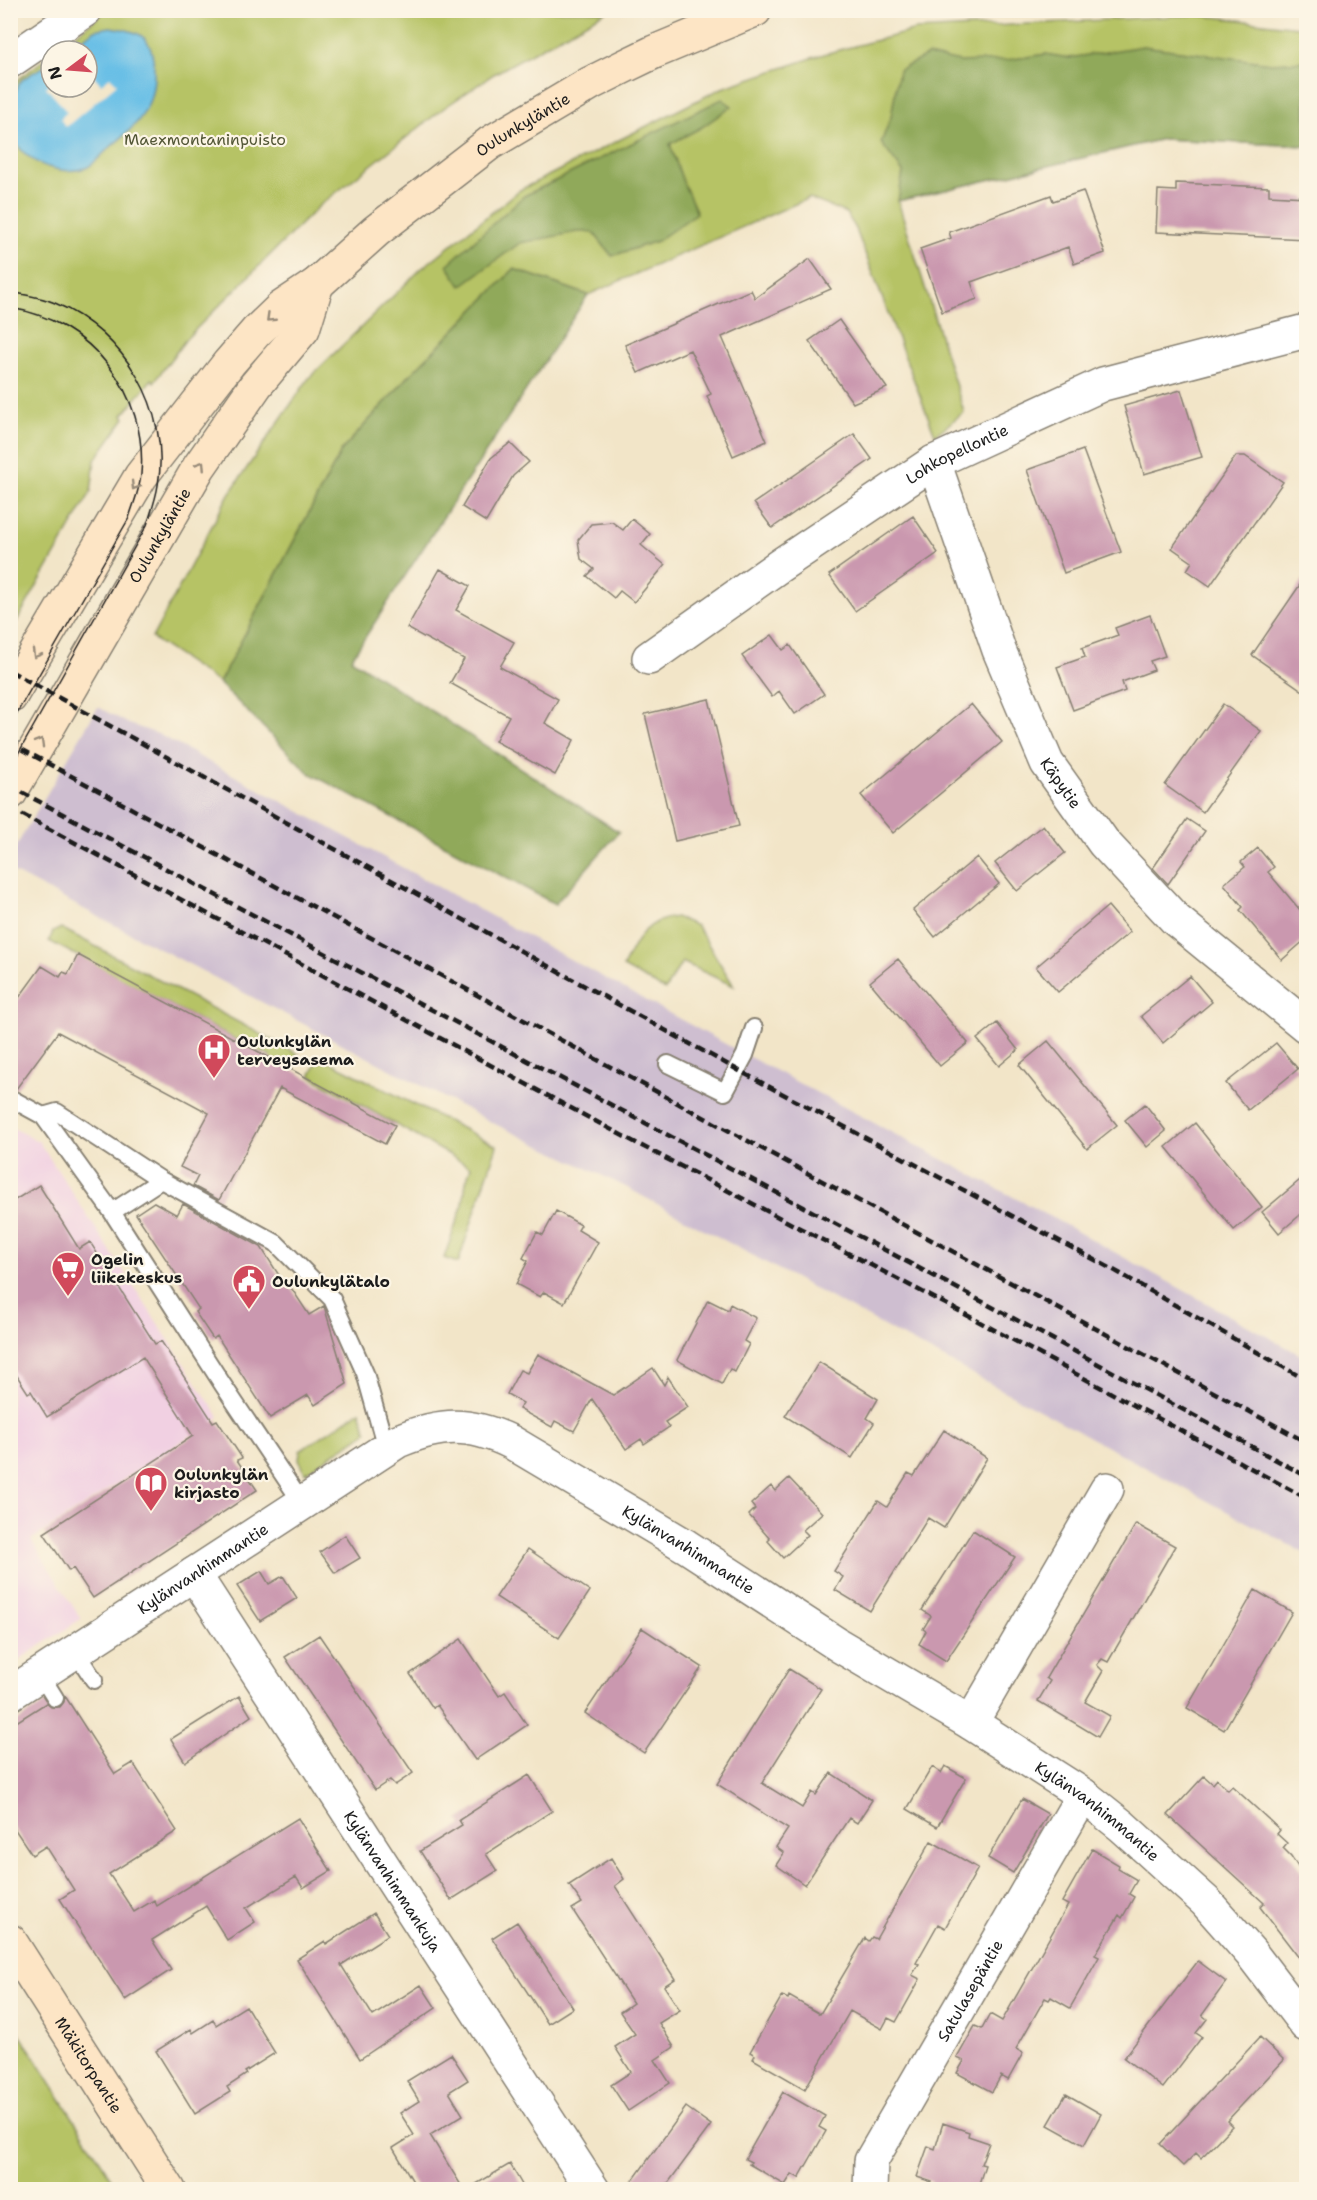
<svg xmlns="http://www.w3.org/2000/svg" width="1317" height="2200" font-family="'Shantell Sans',sans-serif">
  <rect width="100%" height="100%" fill="#fcf5e5"/>
  <filter id="ink" filterUnits="userSpaceOnUse"><feTurbulence type="fractalNoise" baseFrequency=".0167" numOctaves="2"/><feDisplacementMap in="SourceGraphic" scale="12" xChannelSelector="R" yChannelSelector="G"/><feConvolveMatrix kernelMatrix="1 2 1 2 8 2 1 2 1" color-interpolation-filters="sRGB"/></filter>
  <filter id="wash" filterUnits="userSpaceOnUse"><feTurbulence type="fractalNoise" baseFrequency=".008" numOctaves="4" result="noise"/><feDisplacementMap in="SourceGraphic" scale="24" xChannelSelector="R" yChannelSelector="G"/><feGaussianBlur stdDeviation="1.35" result="paint"/><feColorMatrix in="noise" values="0 0 0 0 0 0 0 0 0 0 0 0 0 0 0 0 0 1.4 0 .05"/><feComposite in="paint" operator="in"/></filter>
  <g filter="url(#wash)">
    <rect width="100%" height="100%" fill="#f2e5c8"/>
    <path fill="#f1d0e2" d="M11,1127L39,1142L219,1417L31,1540L81,1619L11,1665Z"/>
    <path fill="#cebed0" d="M98,707L129,724L158,734L742,1053L1049,1216L1306,1358V1554L622,1185L495,1124L11,871V855Z"/>
    <path fill="#b6c365" stroke="#697040" stroke-width="1.5" d="M106,11H607L494,74L444,108L319,206L186,339L154,382L152,379L123,415L125,418L95,460L91,492L11,631V85L51,54V87H87V51H54Z
      M1197,15L1306,28V146L1163,139L898,201L964,412L935,435L855,227L846,213L809,198L588,295L514,269L410,375L342,450L219,683L152,638L229,494L309,378L421,269L520,190L722,88L824,54L916,30Z
      M676,917L697,926L734,986L682,962L665,990L623,967C636,941 644,920 676,917Z
      M61,928L298,1054L289,1070L270,1060L271,1056L264,1052L263,1054L49,941L53,932Z
      M326,1060L497,1146L458,1263L444,1258L463,1204L466,1182L471,1167L310,1076L317,1063Z
      M360,1411L367,1432L305,1473L299,1459L300,1451Z
      M11,2020L118,2189H11Z"/>
    <path fill="#90a95a" stroke="#56623b" stroke-width="1.5" d="M1143,46L1271,63L1306,61V146L1163,139L898,201L903,172L881,143L891,117L899,70L928,55L960,62L1007,60L1046,54L1069,58Z
      M722,99L732,106L702,127L670,144L683,182L697,213L657,241L612,256L593,232H577L520,243L461,286L447,265L524,196Z
      M514,269L588,295L351,659L619,832L555,904L309,773L219,683L342,450L410,375Z"/>
    <path fill="#69bfe6" stroke="#426e81" stroke-width="1.5" d="M110,27C140,32 152,34 154,67C156,109 137,125 107,150C101,156 93,165 86,168C55,178 10,157 11,122C11,113 15,89 20,82C27,74 42,69 51,62V87H87V51H66L95,30Z"/>
    <path fill="#f2e5c8" d="M87,68L101,84L110,77L117,84L66,127L60,119L67,112L46,87L51,83V87H87Z"/>
    <g id="blocks">
      <path fill="#ca98af" d="M1176,183L1269,187V195L1306,197V239L1156,232L1158,190L1176,191Z
        M1083,191L1105,253L1074,264L1068,247L971,282L977,299L942,312L920,249L951,238L949,232L1051,195L1053,201Z
        M810,259L831,289L722,337L767,441L733,456L707,396L711,394L690,350L638,373L625,345L751,290L755,298Z
        M839,320L887,388L853,403L809,341Z
        M1181,390L1202,457L1144,474L1124,406Z
        M854,434L872,459L772,528L754,503Z
        M510,443L529,462L513,476L486,522L462,507L491,458Z
        M1083,450L1121,552L1064,573L1027,470Z
        M1236,456H1245L1283,482L1210,586L1187,570L1192,562L1172,548Z
        M913,516L938,553L855,611L829,575Z
        M632,519L650,534L641,545L665,565L634,602L620,591L614,598L587,576L594,569L581,559L578,540L591,524L612,522L623,530Z
        M440,569L470,586L456,610L514,642L500,667L558,699L545,723L574,740L555,775L495,741L509,716L450,683L464,659L407,628Z
        M1306,576V693L1252,655Z
        M1150,615L1165,656L1150,661L1154,670L1122,682L1125,691L1073,710L1057,667L1085,657L1082,648L1118,635L1115,628Z
        M772,635L783,650L790,645L824,694L795,714L779,691L772,697L742,656Z
        M709,699L739,826L675,841L645,714Z
        M971,704L1002,742L893,833L861,795Z
        M1223,704L1261,731L1203,812L1165,785Z
        M1187,819L1205,831L1168,884L1153,868Z
        M1043,825L1065,853L1017,891L995,863Z
        M1258,848L1274,867L1268,872L1306,917V939L1282,960L1240,910L1243,907L1224,884L1245,867L1241,862Z
        M977,857L999,884L935,937L913,910Z
        M1108,906L1130,932L1058,992L1036,967Z
        M78,955L395,1125L385,1144L280,1088L219,1200L193,1186L198,1176L180,1167L209,1113L58,1032L16,1089L10,1088V1010L42,966L60,977L63,972L68,974Z
        M898,959L968,1043L940,1066L870,982Z
        M1190,976L1212,1002L1163,1043L1141,1016Z
        M997,1023L1018,1050L999,1066L977,1039Z
        M1048,1041L1117,1125L1087,1149L1019,1065Z
        M1276,1043L1298,1069L1248,1110L1226,1083Z
        M1145,1104L1166,1131L1147,1147L1125,1120Z
        M1195,1123L1262,1207L1234,1230L1166,1147Z
        M1306,1175V1210L1279,1233L1262,1212Z
        M39,1185L79,1249L90,1242L155,1344L161,1341L213,1422L217,1420L242,1458L237,1460L257,1490L93,1598L73,1568L69,1571L44,1533L193,1436L143,1357L47,1417L31,1391L28,1393L10,1365V1203Z
        M154,1202L177,1215L183,1204L261,1247L287,1288L290,1286L309,1315L324,1306L347,1384L315,1405L308,1395L270,1418L217,1336L213,1339L195,1312L199,1309L136,1214Z
        M556,1211L581,1225L578,1230L598,1242L564,1303L544,1292L540,1297L516,1284L528,1261L523,1258L537,1232L543,1235Z
        M708,1300L728,1310L730,1304L756,1318L744,1341L749,1344L735,1372L730,1369L722,1384L677,1360Z
        M538,1354L613,1395L653,1368L664,1385L668,1377L688,1407L665,1422L669,1427L644,1444L641,1439L626,1449L592,1399L574,1431L555,1421L552,1427L519,1409L523,1403L507,1394L520,1370L527,1373Z
        M819,1362L878,1399L867,1418L874,1423L852,1458L785,1416Z
        M944,1430L987,1458L944,1528L928,1518L870,1611L835,1590L843,1577L834,1571L878,1501L887,1507L908,1473L914,1476Z
        M789,1478L822,1513L803,1530L808,1535L783,1558L768,1541L770,1539L749,1515L755,1509L751,1504L771,1486L775,1491Z
        M1136,1524L1175,1546L1108,1662L1102,1659L1097,1665L1103,1671L1085,1702L1110,1716L1098,1737L1038,1701L1050,1681L1046,1678Z
        M973,1530L1015,1557L946,1661L919,1644L926,1631L923,1629L931,1616L922,1610Z
        M345,1535L360,1558L335,1573L320,1552Z
        M528,1549L590,1591L559,1638L496,1597Z
        M261,1571L269,1584L283,1576L297,1598L260,1621L237,1586Z
        M1255,1590L1292,1612L1224,1730L1187,1708Z
        M642,1628L702,1667L644,1753L585,1713Z
        M319,1635L413,1773L395,1785L390,1780L375,1790L285,1657Z
        M461,1639L499,1696L505,1692L527,1725L475,1760L437,1705L433,1708L410,1674Z
        M789,1669L821,1689L762,1783L802,1808L812,1792L816,1795L831,1773L872,1800L857,1823L849,1818L805,1885L776,1865L784,1853L776,1847L788,1829L717,1784Z
        M65,1696L115,1774L133,1763L177,1831L109,1874L134,1912L154,1900L157,1906L298,1818L331,1871L303,1888L296,1877L246,1908L255,1922L227,1940L206,1906L152,1940L171,1970L125,2000L60,1899L74,1890L46,1846L32,1855L10,1822V1726L46,1703L51,1707H60L64,1702Z
        M239,1696L251,1716L185,1762L171,1739Z
        M945,1766L966,1778L937,1827L907,1809L932,1767L941,1773Z
        M529,1775L552,1811L486,1854L497,1871L451,1900L420,1851L462,1825L459,1820Z
        M1204,1776L1213,1784L1217,1779L1228,1790L1232,1786L1280,1830L1277,1834L1287,1843L1283,1848L1291,1856L1306,1879V1967L1260,1907L1264,1903L1168,1815Z
        M1022,1799L1048,1814L1013,1873L988,1858Z
        M931,1841L978,1868L945,1928L938,1924L916,1963L919,1964L912,1975L920,1979L896,2022L888,2018L882,2029L850,2011L805,2089L753,2059L755,2055L750,2052L782,1996L788,1999L789,1996L820,2014L865,1938L869,1941L872,1937L876,1939Z
        M1092,1849L1119,1865L1118,1869L1137,1880L1129,1894L1134,1897L1122,1918L1119,1915L1095,1955L1099,1957L1070,2008L1051,1997L1049,2000L1045,1998L1016,2049L1023,2053L1008,2080L1001,2076L992,2092L957,2073L964,2061L957,2058L975,2026L982,2029L990,2014L1002,2021L1068,1905L1062,1902Z
        M611,1858L624,1879L615,1886L675,1979L664,1986L680,2010L659,2023L674,2047L655,2060L670,2083L628,2111L611,2085L631,2072L615,2047L635,2034L620,2012L633,2003L572,1909L582,1903L569,1885Z
        M374,1913L388,1935L341,1965L373,2016L421,1985L436,2008L360,2059L297,1959L325,1941L326,1944Z
        M517,1922L573,2008L548,2024L492,1938Z
        M1198,1961L1226,1982L1202,2015L1207,2019L1196,2033L1202,2037L1163,2088L1124,2058Z
        M246,2006L275,2053L245,2072L247,2074L227,2087L230,2092L195,2114L156,2051L191,2029L193,2033L213,2020L216,2025Z
        M1260,2037L1284,2060L1227,2121L1232,2126L1201,2158L1196,2153L1183,2166L1160,2144Z
        M451,2054L468,2080L449,2092L463,2115L430,2135L464,2190H418L393,2148L414,2135L400,2113L419,2101L407,2081Z
        M783,2092L825,2116L819,2127L826,2131L799,2178L792,2174L785,2185L749,2164L751,2162L745,2159Z
        M1066,2094L1101,2114L1084,2145L1048,2125Z
        M686,2107L711,2125L663,2190H626Z
        M943,2123L969,2132L968,2136L989,2143L981,2164L985,2165L977,2190H929L932,2182L917,2177L928,2146L935,2149Z
        M510,2164L525,2190H466Z"/>
    </g>
  </g>
  <g filter="url(#ink)">
    <use href="#blocks" fill-opacity="0" stroke="#878072" stroke-width="1.5"/>
    <g fill="none" stroke-linecap="round" stroke-linejoin="round">
      <defs>
        <path id="lane" d="M668,1064L725,1092L745,1055L754,1028
          M10,1098L43,1116L112,1212
          M43,1116L57,1112L161,1180
          M302,1503L223,1385L112,1212L161,1180L276,1243L332,1299L365,1373L386,1448
          M75,1651L94,1680
          M40,1674L55,1698"/>
        <g id="street">
          <path d="M10,61L85,10"/>
          <path id="s1" d="M934,462L999,650L1047,763L1104,843L1176,920L1306,1026"/>
          <path id="s2" d="M649,658L779,566L934,462L1103,384L1306,331"/>
          <path id="s3" d="M194,1574L593,2190"/>
          <path id="s4" d="M10,1694L398,1441C441,1423 469,1422 511,1442L686,1546L840,1646L971,1723L1083,1795L1122,1826L1206,1902L1251,1953L1306,2025"/>
          <path d="M971,1723L1107,1489"/>
          <path id="s5" d="M870,2190L871,2161L1083,1795"/>
        </g>
        <g id="secondary">
          <path id="s6" d="M10,697L141,476L229,363L256,332L281,308L317,284L376,231L490,143L591,83L623,67L654,52L755,10"/>
          <path id="s7" d="M10,793L199,467L256,385L303,329L317,284"/>
          <path id="s8" d="M10,1941L169,2190"/>
        </g>
      </defs>
      <use href="#lane" stroke="#878072" stroke-width="20"/>
      <use href="#street" stroke="#878072" stroke-width="36"/>
      <use href="#secondary" stroke="#878072" stroke-width="36"/>
      <use href="#lane" stroke="#fff" stroke-width="16"/>
      <use href="#street" stroke="#fff" stroke-width="33"/>
      <use href="#secondary" stroke="#fde5c5" stroke-width="33"/>
      <path stroke="#1c1c1c" stroke-width="1.5" d="M10,292C25,295 41,297 55,303C124,332 171,410 158,485C156,499 151,512 147,525L10,768
        M10,308C91,320 148,394 141,474C140,490 133,504 129,518L10,725"/>
      <path stroke="#1c1c1c" stroke-width="4.5" stroke-dasharray="9 4.5" stroke-linecap="butt" d="M10,671L736,1069L1112,1269L1306,1380
        M10,743L1306,1442
        M10,786L1013,1318L1306,1476
        M10,808L640,1145L963,1313L1306,1498"/>
    </g>
    <defs><path id="oneway-chevron" d="M-2-3.5L2.5 0L-2 3.5" fill="none" stroke-width="1.6" stroke-linecap="round" stroke-linejoin="round" transform="scale(1.5)"/></defs>
    <g stroke="#988b79">
      <use href="#oneway-chevron" transform="translate(270 318) rotate(136)"/>
      <use href="#oneway-chevron" transform="translate(201 465) rotate(-57)"/>
      <use href="#oneway-chevron" transform="translate(135 486) rotate(121)"/>
      <use href="#oneway-chevron" transform="translate(36 654) rotate(120)"/>
      <use href="#oneway-chevron" transform="translate(40 742) rotate(-60)"/>
    </g>
  </g>
  <defs>
    <symbol id="hospital-pin" viewBox="-11 -11 22 30"><path d="M0 17L-7.5 6A9.5 9.5 0 1 1 7.5 6Z" fill="#d1495b" stroke="#fcf5e5"/><path d="M-5-5h3v3.5h4V-5h3V5h-3V1.5h-4V5h-3Z" fill="#fff"/></symbol>
    <symbol id="supermarket-pin" viewBox="-11 -11 22 30"><path d="M0 17L-7.5 6A9.5 9.5 0 1 1 7.5 6Z" fill="#d1495b" stroke="#fcf5e5"/><path d="M-6-5.5h2.5l.6 2H6L4.5 2H-2.5L-4.4-4H-6ZM-1.5 3.2a1.3 1.3 0 1 0 .1 0ZM3 3.2a1.3 1.3 0 1 0 .1 0Z" fill="#fff"/></symbol>
    <symbol id="civic-pin" viewBox="-11 -11 22 30"><path d="M0 17L-7.5 6A9.5 9.5 0 1 1 7.5 6Z" fill="#d1495b" stroke="#fcf5e5"/><path d="M-.6-6.5H3V-4.5H.6V-3L4-1V1h2V6H-6V1h2V-1L-.6-3ZM-1.2 2.5V6h2.4V2.5Z" fill="#fff"/></symbol>
    <symbol id="library-pin" viewBox="-11 -11 22 30"><path d="M0 17L-7.5 6A9.5 9.5 0 1 1 7.5 6Z" fill="#d1495b" stroke="#fcf5e5"/><path d="M-6-4Q-3-5.5-.7-3.5V5Q-3 3-6 4ZM6-4Q3-5.5 .7-3.5V5Q3 3 6 4Z" fill="#fff"/></symbol>
  </defs>
  <g fill-rule="evenodd">
    <use href="#hospital-pin" x="195" y="1031" width="38" height="52"/>
    <use href="#supermarket-pin" x="49" y="1249" width="38" height="52"/>
    <use href="#civic-pin" x="230" y="1262" width="38" height="52"/>
    <use href="#library-pin" x="132" y="1464" width="38" height="52"/>
  </g>
  <g text-anchor="middle" dominant-baseline="central" stroke-width="4.5" stroke-linejoin="round" paint-order="stroke">
    <g font-size="16" fill="#1c1c1c" stroke="#fcf5e5">
      <text stroke="none"><textPath href="#s6" startOffset="780">Oulunkyläntie</textPath></text>
      <text stroke="none"><textPath href="#s2" startOffset="370">Lohkopellontie</textPath></text>
      <text stroke="none"><textPath href="#s7" startOffset="298">Oulunkyläntie</textPath></text>
      <text stroke="none"><textPath href="#s1" startOffset="346">Käpytie</textPath></text>
      <text stroke="none"><textPath href="#s4" startOffset="788">Kylänvanhimmantie</textPath></text>
      <text stroke="none"><textPath href="#s4" startOffset="230">Kylänvanhimmantie</textPath></text>
      <text stroke="none"><textPath href="#s4" startOffset="1274">Kylänvanhimmantie</textPath></text>
      <text stroke="none"><textPath href="#s3" startOffset="366">Kylänvanhimmankuja</textPath></text>
      <text stroke="none"><textPath href="#s5" startOffset="226">Satulasepäntie</textPath></text>
      <text stroke="none"><textPath href="#s8" startOffset="147">Mäkitorpantie</textPath></text>
    </g>
    <g font-size="16" fill="#525636" stroke="#fcf5e5">
      <text x="205" y="139">Maexmontaninpuisto</text>
    </g>
    <g font-size="16" font-weight="bold" fill="#1c1c1c" stroke="#fcf5e5" text-anchor="start">
      <text x="237" y="1041">Oulunkylän<tspan x="237" dy="18">terveysasema</tspan></text>
      <text x="91" y="1259">Ogelin<tspan x="91" dy="18">liikekeskus</tspan></text>
      <text x="272" y="1281">Oulunkylätalo</text>
      <text x="174" y="1474">Oulunkylän<tspan x="174" dy="18">kirjasto</tspan></text>
    </g>
  </g>
  <rect width="1317" height="2200" fill="none" stroke="#fcf5e5" stroke-width="36"/>
  <g transform="translate(69 69) rotate(254)"><circle r="28" fill="#fcf5e5" stroke="#a29e95" stroke-width="1.5"/>
  <path d="M0-4.5L10 22L0 15L-10 22Z" fill="#d1495b"/>
  <text y="-9" font-size="16" font-weight="bold" text-anchor="middle" fill="#1c1c1c">N</text>
  </g>
</svg>
